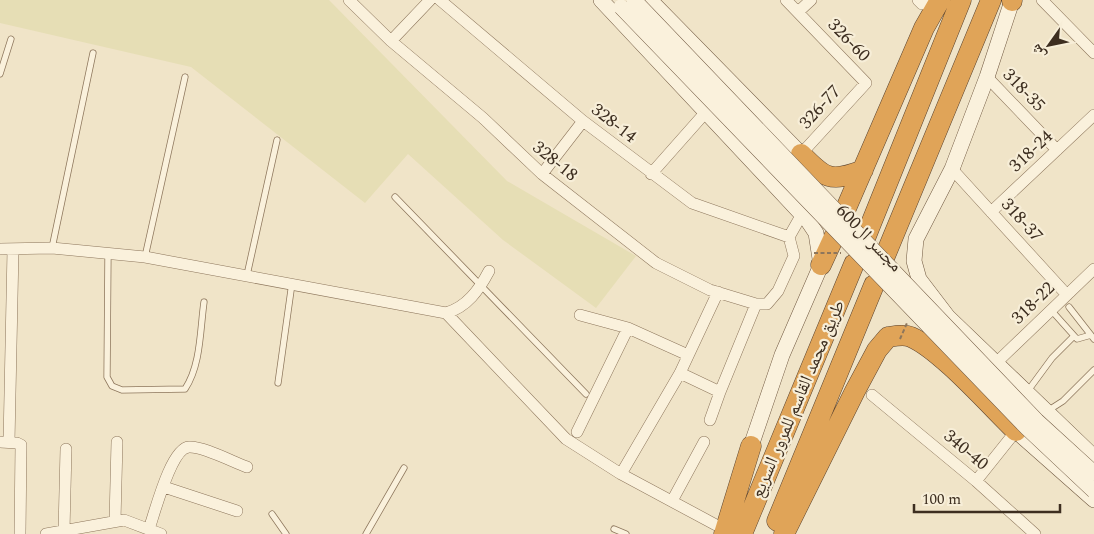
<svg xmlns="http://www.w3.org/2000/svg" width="1094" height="534" font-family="Spectral,'Noto Naskh Arabic',serif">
  <rect width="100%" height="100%" fill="#f0e4c8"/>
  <path fill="#e6deb5" d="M0,0H329L507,181L636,256L596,308L503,240L408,154L365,203L191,67L0,23Z"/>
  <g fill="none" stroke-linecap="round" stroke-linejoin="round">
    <defs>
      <path id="lane" d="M0,74L11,39
        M395,197L586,394
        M52,248L93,53
        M108,254L107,377L112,386L122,390L185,389C201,365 200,330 204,302
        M145,257L185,77
        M247,275L277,140
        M1069,307L1094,339
        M1051,310L1077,339L1091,335
        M278,383L292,283
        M1027,392L1052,358L1074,336
        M1049,410L1063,401L1094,370
        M272,514L286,534
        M614,529L626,534
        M366,534L404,468"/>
      <path id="street" d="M349,0L391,41L483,118L542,174L656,263L710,290L756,304H767L778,291L794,256L789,237L802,214
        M440,0L583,121L692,203L789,237
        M786,0L866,83L801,154
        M918,0L922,4L924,0
        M1042,0L1094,53
        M798,12L811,0
        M391,41L430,0
        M987,77L1057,150
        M952,169L1067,295
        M542,174L583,121
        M651,174L705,113
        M991,212L1094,115
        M0,249L52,248L145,257L446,313C467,307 479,290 489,271
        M446,313L566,439L621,474L716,525
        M580,315L628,328
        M996,363L1094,269
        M680,373L720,392L756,304
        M872,395L976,481L1035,534
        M710,420L720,392
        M577,432L628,328L688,355
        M0,442L17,443L21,445L20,534
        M9,442L13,250
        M621,474L680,373L718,292
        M976,481L1016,431
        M164,487L237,511
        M672,501L704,442
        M115,521L117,442
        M149,529C155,512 171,448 189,447C203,446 233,462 247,467
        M64,531L66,449
        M46,534L124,520L161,534"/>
      <path id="secondary" d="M601,0L808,221L816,233L821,265L782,355L751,446
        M650,0L801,154
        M1012,1L987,77L952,169L916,239L914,261L919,279L948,317L1094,457
        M1016,431L1094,500"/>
      <path id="highway" d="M1012,1V0
        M801,154C824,178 830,183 863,170
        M844,213L924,28L940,0
        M866,236L961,0
        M885,256L991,0
        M821,265L834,237
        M777,521L874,285
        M724,534L751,446
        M742,534L854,264
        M784,534L855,391L877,350L888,337C895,336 904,334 911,337C941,350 990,406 1016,431"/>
    </defs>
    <use href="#lane" stroke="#8d765c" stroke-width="7"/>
    <use href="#street" stroke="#8d765c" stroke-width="12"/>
    <use href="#secondary" stroke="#6f573f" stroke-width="16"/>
    <use href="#highway" stroke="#5b4430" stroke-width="21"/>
    <use href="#lane" stroke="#faf1dc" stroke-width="5.5"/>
    <use href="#street" stroke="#faf1dc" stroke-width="11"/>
    <use href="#secondary" stroke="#faf1dc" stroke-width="15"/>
    <use href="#highway" stroke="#e0a458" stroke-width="20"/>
    <defs>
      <path id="secondary-bridge" d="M634,0L1037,421L1094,473
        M621,7L1027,428L1094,491"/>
    </defs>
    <use href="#secondary-bridge" stroke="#6f573f" stroke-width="16" stroke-linecap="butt"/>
    <path stroke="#8d765c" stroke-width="2" stroke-dasharray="4 2.5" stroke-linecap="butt" d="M814,253H841
      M900,339L907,323"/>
    <use href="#secondary-bridge" stroke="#faf1dc" stroke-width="15"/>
  </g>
  <g text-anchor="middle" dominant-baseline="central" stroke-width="4.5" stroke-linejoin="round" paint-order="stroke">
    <g font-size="18" fill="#3d2e20" stroke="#f7eed8">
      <text transform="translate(849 40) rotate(46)">326-60</text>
      <text transform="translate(1024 90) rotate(46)">318-35</text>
      <text transform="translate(820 107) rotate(-48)">326-77</text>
      <text transform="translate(614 123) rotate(38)">328-14</text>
      <text transform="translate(1031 151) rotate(-43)">318-24</text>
      <text transform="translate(555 161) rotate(39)">328-18</text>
      <text transform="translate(1022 220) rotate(48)">318-37</text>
      <text transform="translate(869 238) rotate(46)">مجسر ال600</text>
      <text transform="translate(1033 303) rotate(-44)">318-22</text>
      <text transform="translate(798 399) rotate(-67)">طريق محمد القاسم للمرور السريع</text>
      <text transform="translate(966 450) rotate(40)">340-40</text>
    </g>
  </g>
  <g transform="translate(1049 45) rotate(237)" stroke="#f7eed8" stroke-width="4" paint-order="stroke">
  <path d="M0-4L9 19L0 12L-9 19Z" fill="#3d2e20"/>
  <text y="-8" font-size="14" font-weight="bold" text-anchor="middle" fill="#3d2e20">ش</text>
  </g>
  <path d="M914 504v8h146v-8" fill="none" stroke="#3d2e20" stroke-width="2.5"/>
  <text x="922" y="504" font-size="15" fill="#3d2e20" stroke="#f7eed8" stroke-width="4" paint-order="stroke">100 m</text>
</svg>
